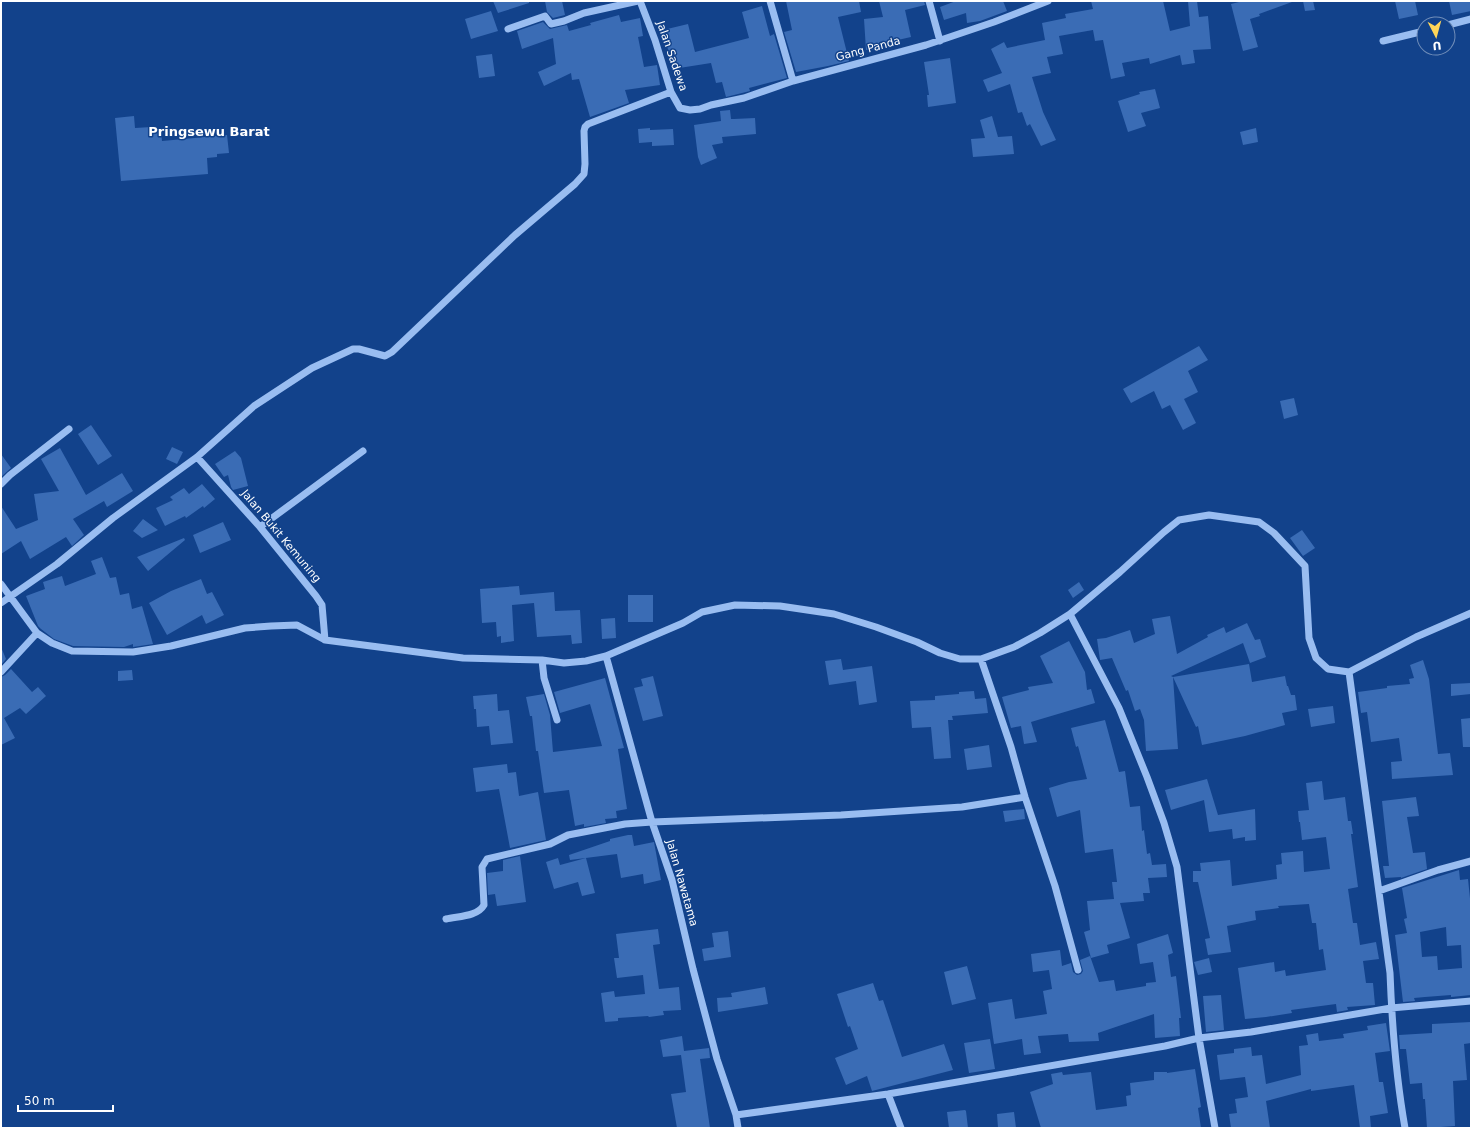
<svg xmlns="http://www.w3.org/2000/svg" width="1472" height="1129" font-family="'DejaVu Sans',sans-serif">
  <rect width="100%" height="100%" fill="#12428b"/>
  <path fill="#3a6cb5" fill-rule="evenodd" d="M493,1H529V3L498,13Z
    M545,1H562L565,15L553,18L547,12Z
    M786,1H859L861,12L838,17L849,61L828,66L796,72L784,32L792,30Z
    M879,1H924L925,5L905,10L911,37L880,44V49L866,50L864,19L883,17Z
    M956,1H1003L1007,11L980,21L967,23L966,13L944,20L940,7Z
    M1091,1H1163L1170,31L1190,26L1188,1H1197L1199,17L1208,16L1211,49L1193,50L1195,63L1182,65L1180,55L1150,64L1149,58L1122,63L1125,76L1111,79L1103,40L1095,41L1093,30L1059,36L1063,54L1047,57L1051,73L1032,77L1043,112L1056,140L1041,146L1030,124L1027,126L1022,112L1018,113L1010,84L988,92L983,80L1002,73L991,49L1004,42L1007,48L1045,40L1042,23L1066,18L1065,14L1093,9Z
    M1243,1L1292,2L1259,14L1260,16L1250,19L1258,47L1243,51L1231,4Z
    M1303,1H1313L1315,10L1305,11Z
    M1395,1H1415L1418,15L1399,19Z
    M1449,1H1471V11L1452,15Z
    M762,6L770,36L774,34L787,78L749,88L750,91L726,97L722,82L716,83L711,63L673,69L663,30L688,24L695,52L749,38L742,12Z
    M491,11L498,31L471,39L465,19Z
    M619,15L621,22L640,18L643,36L638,37L644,67L657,65L660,85L625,90L629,103L590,117L579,79L572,80L571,73L544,86L538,72L556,64L553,38L522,49L517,31L543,22L550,29L567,25L569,31L591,25L590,23Z
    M492,54L495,76L479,78L476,56Z
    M950,58L956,103L928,107L927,95H929L924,62Z
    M1155,89L1160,108L1141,113L1146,126L1128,132L1118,101L1140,94L1139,92Z
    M730,110L731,119H734L755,118L756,134L722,137L723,143L712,145L717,158L701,165L698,157L694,125L721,121L720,111Z
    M134,116L135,128L151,127V132L161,131L162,141L227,135L229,153L217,154V157L207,158L208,174L121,181L115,118Z
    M992,116L998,137L1012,136L1014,154L973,157L971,139L985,138L980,120Z
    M650,128V130L673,129L674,145L652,146V142L639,143L638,129Z
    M1256,128L1258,142L1243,145L1240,132Z
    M1199,346L1208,360L1188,371L1198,392L1184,399L1196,423L1183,430L1170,405L1162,409L1154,391L1131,403L1123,389Z
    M1294,398L1298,415L1284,419L1280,401Z
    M91,425L112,456L98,465L78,434Z
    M172,447L183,452L177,464L166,459Z
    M60,448L86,495L122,473L133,491L107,507L104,501L73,519L84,535L72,546L66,537L30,559L21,541L1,554V506L16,529L38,520L34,494L59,491L41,459Z
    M235,451L241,458L248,486L233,490L231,487L228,475L224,477L215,464Z
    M1,454L11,468L1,477Z
    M202,484L215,499L204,508L203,506L186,518L185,516L165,526L156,508L173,500L170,497L184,488L189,494Z
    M143,519L158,530L142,538L133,531Z
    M223,522L231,540L200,553L193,535Z
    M1302,530L1315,548L1303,556L1290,538Z
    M184,538L185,540L148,571L137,557Z
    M102,557L110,578L116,577L120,595L129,593L132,609L142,606L153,644L133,647V644L124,647L73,646L54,639L41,629L38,626L26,596L45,589L43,582L62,576L65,586L96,574L91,561Z
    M201,579L207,594L212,592L224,615L206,624L202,615L167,635L149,603L171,591Z
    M1079,582L1084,590L1073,598L1068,590Z
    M519,586L520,595L554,592L555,611L580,610L582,643L572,644L571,635L537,637L534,603L512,605L514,641L501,643V636L497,637L496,622L482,623L480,589Z
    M628,595H653V622H628Z
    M1170,616L1177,654L1208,637L1207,635L1224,627L1226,633L1247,623L1255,640L1260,639L1266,657L1250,663L1243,643L1171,676L1173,677L1178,749L1146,751L1144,720L1140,709L1135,711L1128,690L1126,691L1112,658L1100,660L1097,639L1106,638L1130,630L1134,643L1155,634L1152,619Z
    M615,618L616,638L602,639L601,619Z
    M1069,641L1085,672L1087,690L1091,689L1095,703L1031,722L1037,742L1024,744L1021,726L1011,728L1002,697L1029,690L1028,687L1053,683L1040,656Z
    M1,647L6,659L1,665Z
    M841,659L843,670L872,666L877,702L859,705L856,681L829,685L825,661Z
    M1423,660L1429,679L1438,754L1450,753L1453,775L1392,779L1391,762L1402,761L1399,738L1371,742L1367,712L1361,713L1358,692L1387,688V686L1410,684L1409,679L1414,678L1410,665Z
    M1249,664L1252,682L1285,676L1287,686H1288L1291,695H1295L1297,710L1282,713L1285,725L1245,736L1202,745L1198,726L1196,727L1173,677Z
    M11,669L32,692L38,687L46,696L26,714L20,708L4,718L15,738L1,745V677L5,675Z
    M132,670L133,680L118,681V671Z
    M653,676L663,716L643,721L634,688L643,686L641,679Z
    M605,678L624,748L618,749L627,809L616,811L617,818L605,819L606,823L584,827V824L575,826L569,790L544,793L538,751H536L532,716H530L526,697L544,694L550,715L553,752L602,746L590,704L560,713L554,692Z
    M1471,683V694L1451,696V684Z
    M974,691L975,699L986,698L988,713L952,716L953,720H948L951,758L934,759L931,727L912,728L910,701L935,700V696L959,694V692Z
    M497,694L498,711L509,710L513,743L491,745L489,726L477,727L476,709H474L473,696Z
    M1333,706L1335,723L1311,727L1308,709Z
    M1471,718V747H1463L1461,719Z
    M1105,720L1119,772L1125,771L1130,807L1140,806L1142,831L1144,830L1147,854L1150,853L1152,865L1166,864L1167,877L1148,878L1150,893H1143L1144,901L1120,903L1130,938L1107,945L1109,953L1091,958L1084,932L1090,930L1087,901L1114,899L1112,882H1117L1113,849L1085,853L1080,810L1057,817L1049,788L1069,782L1087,779L1078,746L1076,747L1071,728Z
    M989,745L992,767L967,770L964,749Z
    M507,764L508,773L516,772L519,796L538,792L546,840L510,848L499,789L476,792L473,768Z
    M1207,779L1218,815L1255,809L1256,840L1245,841V837L1233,839L1232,829L1209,832L1204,800L1171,810L1165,790Z
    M1322,781L1324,800L1345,797L1348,821H1351L1353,834H1351L1358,887L1348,889L1353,923H1357L1360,945L1376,942L1379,959L1363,961L1366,983H1373L1375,1005L1347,1007L1348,1010L1337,1012L1336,1004L1291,1010L1292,1013L1266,1017L1245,1019L1238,968L1274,962L1275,972L1285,970L1286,976L1326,970L1323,949L1319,950L1316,923H1312L1309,904L1278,906L1279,908L1255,911L1256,920L1227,926L1231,952L1208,955L1205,939L1210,938L1198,882H1193V871H1201L1200,863L1230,860L1232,886L1277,879L1276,865L1282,864L1281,853L1303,851L1304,872L1330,869L1326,837L1302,840L1300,822H1299L1298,811L1309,810L1306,783Z
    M1416,797L1419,816L1407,817L1413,853L1425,852L1427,869L1401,878V877L1385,878L1383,866H1389L1382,801Z
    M1024,809L1025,819L1005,822L1003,811Z
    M628,835H632L634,846L654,842L661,880L644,884L643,874L621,878L617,854L570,860L569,855L610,841V839Z
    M520,856L526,902L497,906L495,894L488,895L487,873L503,871V860Z
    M558,858L560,865L586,858L595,893L582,896L578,882L554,889L546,862Z
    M1459,870L1460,880L1468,879L1471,908V995L1451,997V995L1425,997L1414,998L1415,1001L1403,1002L1395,935L1407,933L1404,919L1407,918L1402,888ZM1446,927L1447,946L1461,945L1462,968L1438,970L1437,956L1422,957L1420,932Z
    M658,929L660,944L653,945L659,989L679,987L681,1010L663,1011L664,1015L649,1017L648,1016L618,1018V1021L605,1022L601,993L614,991L615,997L645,994L643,975L617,978L614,958H619L616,934Z
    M728,931L731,957L704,961L702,949L714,947L712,933Z
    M1168,934L1173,953L1168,955L1171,977L1176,976L1181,1018H1179L1180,1036L1155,1038L1154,1014L1098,1033L1099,1041L1069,1042L1068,1034L1038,1036L1041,1053L1024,1055L1022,1039L994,1044L988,1003L1012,999L1015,1019L1047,1014L1043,991L1052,989L1049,970L1033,972L1031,954L1060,950L1062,966L1071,963L1073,972L1077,975L1081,974L1083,971L1080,960L1090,956L1099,982L1114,980L1116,991L1146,986V983L1156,982L1153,962L1140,964L1137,944Z
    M1209,958L1212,972L1198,975L1194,962Z
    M967,966L976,999L952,1005L944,972Z
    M873,983L879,1001L883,1000L902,1057L944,1044L953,1070L872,1091L867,1076L846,1085L835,1058L858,1049L850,1026L848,1027L837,994Z
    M765,987L768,1004L718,1012L717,998L732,997L731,993Z
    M1221,995L1224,1030L1206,1032L1203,996Z
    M1471,1022V1043L1464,1044L1467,1080L1453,1081L1455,1126L1427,1128L1425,1099H1423L1422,1083L1410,1084L1406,1049H1400L1399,1035L1432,1033V1024Z
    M1386,1023L1390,1051L1375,1053L1379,1082H1383L1388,1113L1370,1116L1371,1128H1360L1354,1085L1311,1091V1089L1266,1101L1270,1128H1231L1229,1114L1237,1113L1235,1099L1248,1097L1245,1077L1220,1080L1217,1055L1234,1053V1049L1251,1047L1252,1056L1262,1055L1266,1084L1301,1075L1299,1046L1308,1045L1306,1035L1318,1033L1319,1041L1344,1038L1343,1034L1368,1030L1367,1026Z
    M682,1036L684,1051L709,1048L710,1058L700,1059L710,1128H677L671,1094L686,1092L681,1055L663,1057L660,1040Z
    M990,1039L995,1069L969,1073L964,1043Z
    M1195,1069L1201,1107L1198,1108L1201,1128H1041L1030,1092L1053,1084L1051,1074L1062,1072L1063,1075L1091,1072L1096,1110L1127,1106L1126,1096L1131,1095L1130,1083L1154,1080V1072H1167V1073Z
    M965,1110L966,1111L968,1128H949L947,1112Z
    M1014,1112L1016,1128H998L997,1114Z"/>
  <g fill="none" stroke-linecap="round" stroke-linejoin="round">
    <path stroke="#99bdf1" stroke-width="7" d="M640,1L655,40L671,92L680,108L690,110L700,109L711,105L744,98L793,81L926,45L994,22L1048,1
      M770,1L793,81
      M929,1L940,41
      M1448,25L1471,19
      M508,29L545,16L551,24L564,21L584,13L638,1
      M1383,41L1424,31
      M197,457L260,527L316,596L322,605L325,640
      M1,484L10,475L69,429
      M260,527L363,451
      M1,584L37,633L52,643L72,651L133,652L171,646L245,628L271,626L297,625L325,640L463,658L542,660L564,663L586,661L606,656L683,623L702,612L735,605L780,606L834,614L876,627L917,642L940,653L960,659H981L1014,647L1040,633L1070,614L1120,572L1164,532L1179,520L1209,515L1259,522L1274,533L1305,566L1309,638L1316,658L1328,669L1349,672L1416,637L1471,613
      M1,603L57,564L113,518L197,457L254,406L312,368L353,349H359L385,356L392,352L515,235L575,184L584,174L585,164L584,131L585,127L588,124L671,92
      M1070,614L1119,708L1147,777L1164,823L1177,867L1199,1038L1215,1128
      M606,656L652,822L672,880L693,969L717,1059L736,1115L738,1128
      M981,659L1011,747L1025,797L1055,886L1078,970
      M542,660L544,678L557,720
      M1,672L37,633
      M1349,672L1390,973C1392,1025 1396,1077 1405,1128
      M1379,891L1438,870L1471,861
      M446,919C458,916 477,917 484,905L482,867L487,859L550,844L568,835L625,824L652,822L841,815L962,807L1025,797
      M888,1094L901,1128
      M736,1115L888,1094L1165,1046L1199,1038L1251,1032L1391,1008L1471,1001"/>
  </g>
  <g text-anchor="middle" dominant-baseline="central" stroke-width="3" stroke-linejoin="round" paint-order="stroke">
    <g font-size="11" fill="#fff" stroke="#12428b">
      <text transform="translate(868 49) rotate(-15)">Gang Panda</text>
      <text transform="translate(672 56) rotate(71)">Jalan Sadewa</text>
      <text transform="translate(281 536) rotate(50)">Jalan Bukit Kemuning</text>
      <text transform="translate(682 883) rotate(74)">Jalan Nawatama</text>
    </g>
    <g font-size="13" font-weight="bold" fill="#fff" stroke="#12428b">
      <text x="209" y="131">Pringsewu Barat</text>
    </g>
  </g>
  <rect width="1472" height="1129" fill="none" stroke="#ffffff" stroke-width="4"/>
  <g transform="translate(1436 36) rotate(174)"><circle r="19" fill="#12428b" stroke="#718eb9"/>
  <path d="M0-3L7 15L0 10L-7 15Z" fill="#ffd659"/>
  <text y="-6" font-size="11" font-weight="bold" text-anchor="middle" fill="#ffffff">U</text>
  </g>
  <path d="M18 1105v6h95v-6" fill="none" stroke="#ffffff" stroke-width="2"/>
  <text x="24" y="1105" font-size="12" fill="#ffffff" stroke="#12428b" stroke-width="3" paint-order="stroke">50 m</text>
</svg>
